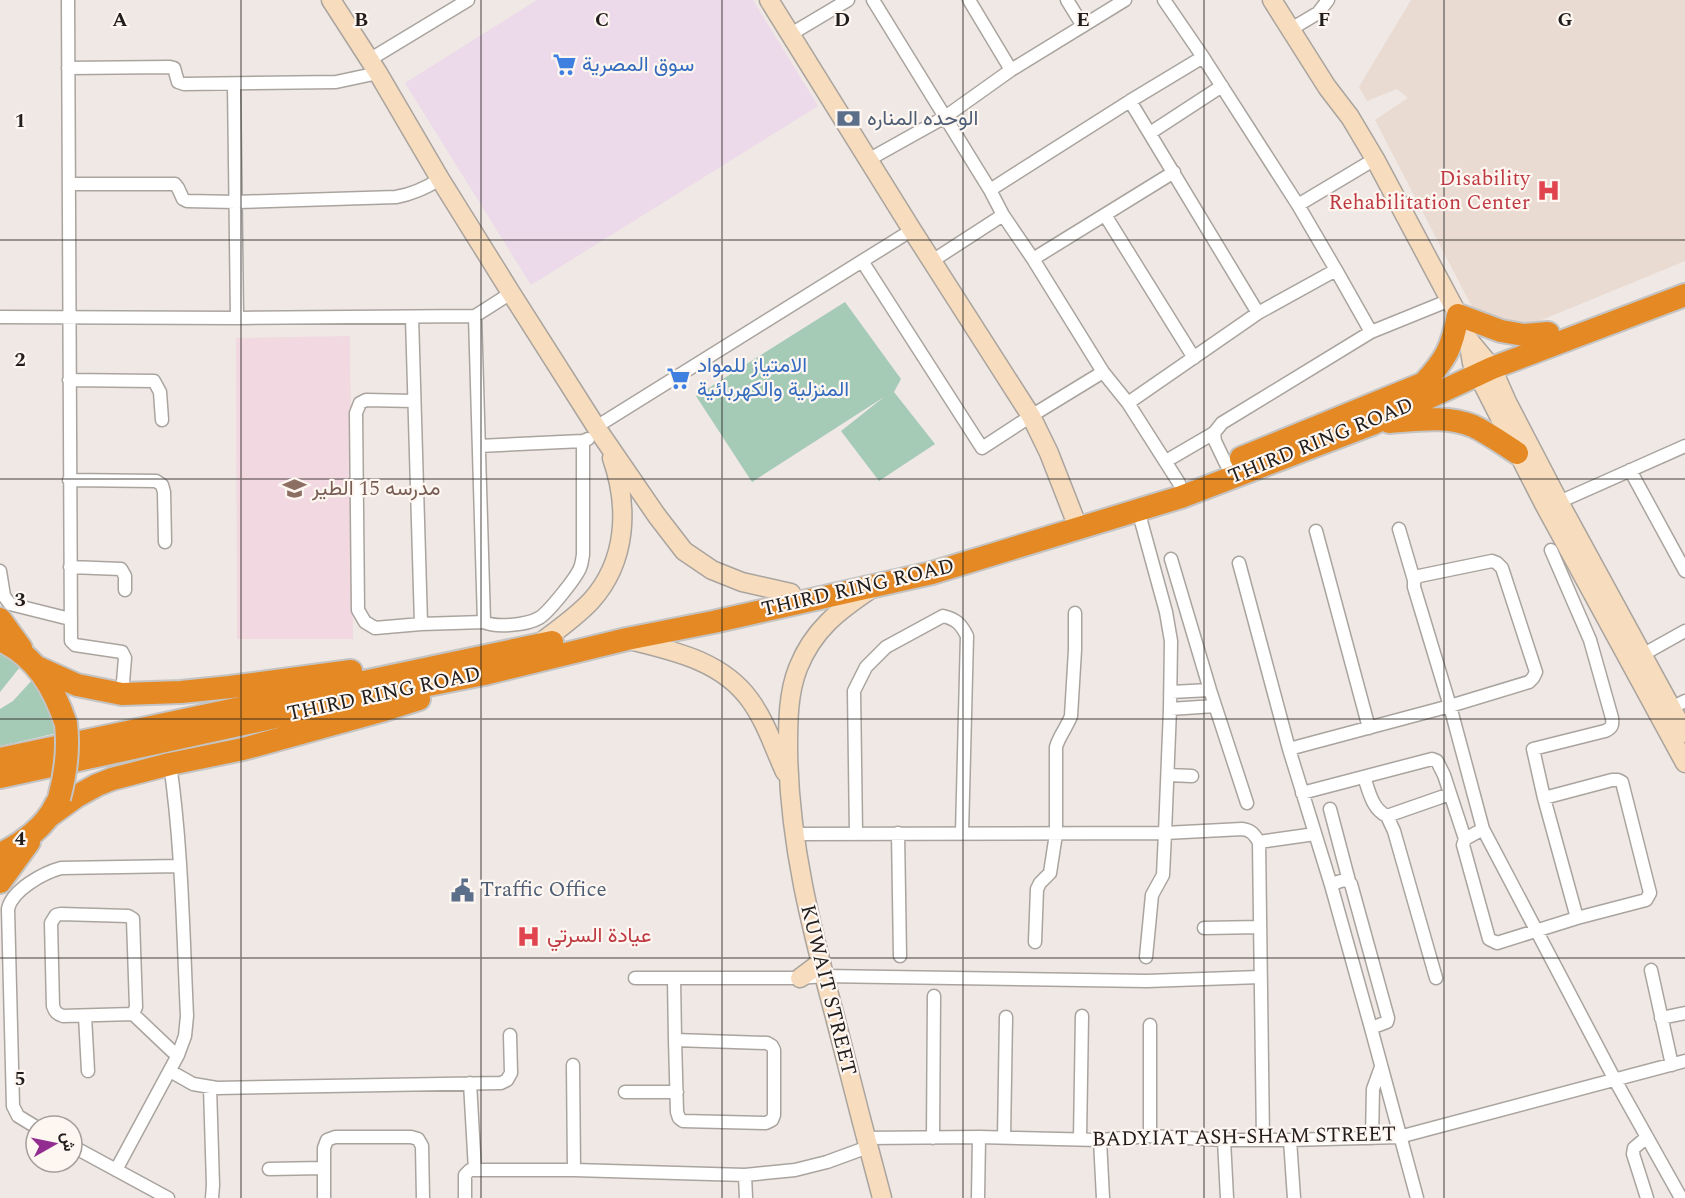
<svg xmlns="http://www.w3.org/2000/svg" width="1685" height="1198" font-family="Spectral,Vazirmatn,serif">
  <rect width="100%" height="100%" fill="#efe8e4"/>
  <path fill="#ecd9ea" d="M537,0H753L818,106L531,285L405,83Z"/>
  <path fill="#e9dbd2" d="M1411,0H1685V261L1527,326L1472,307L1375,120L1408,98L1397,89L1367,101L1359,87Z"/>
  <path fill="#f1d8e1" d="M350,336L353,639H237L236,338Z"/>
  <path fill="#a5cab6" d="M845,302L901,379L894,392L935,444L879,481L841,431L884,397L752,482L696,396Z
    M0,653L20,667L0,692Z
    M34,678L51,704L57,733L0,746V709L13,701Z"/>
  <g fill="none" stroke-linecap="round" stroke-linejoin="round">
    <defs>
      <path id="street" d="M68,0L71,641L75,645L122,652L125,658L122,694
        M873,0L990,190L1003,215
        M969,0L1011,70
        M1067,0L1083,26
        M1164,0L1203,57L1298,205L1375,159
        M1291,29L1318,13L1328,0
        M791,34L848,0
        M369,60L468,0
        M68,68L170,67L174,68L178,82L184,84L336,82L378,73
        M234,84L237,318
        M1130,101L1258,313L1336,270L1298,205
        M1150,133L1222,86
        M868,160L945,117L1011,70L1125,0
        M69,184H175L178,188L183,199L187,201L236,202L396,197C413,194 426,188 440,179
        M990,190L1130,101L1203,57
        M1105,215L1194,358
        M1033,259L1174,172
        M862,261L982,448L1031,416L1103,372L1033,259L1003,215L932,261
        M475,316L484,622
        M0,317L237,318L475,316L511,293
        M412,317L421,624
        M1371,332L1450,300
        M1103,372L1128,403L1179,483
        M69,380L154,381L160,392L162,420
        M414,401L366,400L360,403L356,413L358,610L365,622L375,628L421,624L484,622C496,628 527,625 539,618C548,613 576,578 580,568C582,564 582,559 583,555V441
        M1128,403L1258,313
        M596,427L912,230
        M479,446L583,441L588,439
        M1166,461L1214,433
        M1226,464L1215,441L1214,433L1222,423L1371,332L1336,270
        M1630,470L1685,571
        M69,480L156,481L162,485L164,492L165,542
        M1559,502L1685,446
        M1138,510L1166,612L1171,641L1170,709L1165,833L1242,829C1251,830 1254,834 1259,842
        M1399,529L1414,580
        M1316,531L1369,728
        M1171,559L1210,690L1247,803
        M1492,561L1497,563L1502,568L1536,672L1533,678L1529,682L1450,706L1414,587V580L1419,576Z
        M1239,563L1289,749
        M70,567L121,569L125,576V590
        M0,571L4,596L10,604L70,619
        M1642,655L1685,631
        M1171,692L1210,690
        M1671,708L1685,701
        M1170,709L1215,706
        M1168,775L1192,776
        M1364,777C1369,791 1372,809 1387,816L1394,831L1436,978
        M1302,793L1432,759L1437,761L1444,775L1465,839
        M1544,798L1533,749L1605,731C1612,728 1613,725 1612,718L1590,640L1551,550
        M1330,809L1349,881
        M1387,816L1450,794
        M1483,829L1465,839L1463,845L1489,939L1497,943L1577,918L1646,900L1650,893L1622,782L1618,780H1612L1544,798L1577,918
        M898,833L900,956
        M794,834L1165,833L1163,875L1152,895L1146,957
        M856,834L854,691L866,667L886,647L943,616C956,619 961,624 967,636L962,833
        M1331,885C1338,882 1346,877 1351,884L1388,1018L1387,1022L1371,1028
        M61,914L128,916L133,919L136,1007L133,1014L63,1016C57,1014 55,1012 53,1006L51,923L56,915Z
        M1204,928L1260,927
        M1035,942L1037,889L1040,883L1050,873L1056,834V747C1059,736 1067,727 1071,716L1075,650V613
        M1651,970L1672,1065
        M635,978H800L823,976L1147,981L1260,977
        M674,978L675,1040
        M133,1014L172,1051L178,1055
        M85,1016L88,1071
        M1661,1018L1685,1013
        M1150,1025V1136
        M675,1040L767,1043L772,1046L774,1050V1115L772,1120L766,1123L683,1121L679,1118L677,1112Z
        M573,1065L574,1170
        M170,1071L193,1084L217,1088L501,1083L507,1080L511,1073L510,1035
        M470,1083L475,1170
        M210,1087L213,1185L212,1198
        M625,1092H677
        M36,1127L18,1116L13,1106L8,909C12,890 43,873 61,868L180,866
        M866,1138L979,1137L1100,1140L1150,1136L1224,1140H1290L1399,1137L1685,1061
        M933,1138L934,996
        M1004,1138L1006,1017
        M1372,1138L1373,1089L1381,1067
        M1080,1139L1082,1016
        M1100,1140L1103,1198
        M1224,1140L1227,1198
        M1263,1140L1259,842L1315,834
        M1290,1140L1294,1198
        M72,1146L168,1198
        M269,1169L323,1168
        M116,1170L178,1055L185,1036L187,1016C183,932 182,847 170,764
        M745,1175L795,1170L827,1162L868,1147
        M324,1198V1148L327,1140L335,1137H411L418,1139L422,1146L423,1198
        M465,1198V1175L470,1170H574L745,1175L746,1198
        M978,1198L979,1137
        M1417,1198L1371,1028L1331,885L1289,749L1450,706L1483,829L1615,1080L1681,1198
        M1647,1198L1633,1154L1634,1148L1647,1137"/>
      <path id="secondary" d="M331,0L378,73L440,179L511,293L600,433L657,516L684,551L712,570L742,582L791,593
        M769,0L912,230L1031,416L1049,453L1074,517
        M1272,0L1327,87L1350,117L1375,159L1458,315L1468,339L1472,363L1544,504L1685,763
        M1468,339L1492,368L1507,402L1559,502L1685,733
        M871,589C838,611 813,630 798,668C788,693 788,722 788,749C789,843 811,927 835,1017C850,1077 866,1138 882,1198
        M629,640C674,651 722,661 750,700C766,722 774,748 785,772
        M537,645C556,631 575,618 591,601C627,561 629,507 612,458
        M800,978L820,963"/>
      <path id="highway" d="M1424,383C1446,359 1452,348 1458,315L1501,331L1524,335L1548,333
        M1389,422C1416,420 1447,415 1473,426C1488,433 1503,444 1517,453
        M1241,458L1427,382
        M0,619L21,648
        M0,640C36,656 54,688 66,724
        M37,667L77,685L122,694L181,692L230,687L351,671
        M0,759L552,642
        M0,777L367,697L484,674L627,639L713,622L932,573L1181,497L1372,424L1492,368L1685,295
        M48,817L77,796L97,785L112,779L170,764L243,749L381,711L419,699
        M0,854C22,844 46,826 56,804
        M0,882L29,842"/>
    </defs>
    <use href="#street" stroke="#aaa49f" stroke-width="15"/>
    <use href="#secondary" stroke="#aaa49f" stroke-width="21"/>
    <use href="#highway" stroke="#c5c4c4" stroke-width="26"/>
    <use href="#street" stroke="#fff" stroke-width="12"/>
    <use href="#secondary" stroke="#f7dcbd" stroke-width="18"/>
    <use href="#highway" stroke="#e48923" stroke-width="22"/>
    <defs>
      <path id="highway-bridge" d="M59,798C66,773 69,751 66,724"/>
    </defs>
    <use href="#highway-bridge" stroke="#c5c4c4" stroke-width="26" stroke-linecap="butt"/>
    <use href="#highway-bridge" stroke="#e48923" stroke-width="22"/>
  </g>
  <path fill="none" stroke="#201d1c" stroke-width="1.5" stroke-opacity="0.55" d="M241,0V1198M481,0V1198M722,0V1198M963,0V1198M1204,0V1198M1444,0V1198M0,240H1685M0,479H1685M0,719H1685M0,958H1685"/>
  <defs>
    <symbol id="supermarket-bare" viewBox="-9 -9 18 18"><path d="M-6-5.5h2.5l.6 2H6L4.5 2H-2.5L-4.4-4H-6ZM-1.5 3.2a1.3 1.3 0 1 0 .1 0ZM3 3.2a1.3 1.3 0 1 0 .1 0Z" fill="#3f7fe0" stroke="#fdf6f1" stroke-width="2.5" paint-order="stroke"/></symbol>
    <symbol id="bank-bare" viewBox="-9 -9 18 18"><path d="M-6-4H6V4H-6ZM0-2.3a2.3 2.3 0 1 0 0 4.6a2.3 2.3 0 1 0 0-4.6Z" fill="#5c6f8a" stroke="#fdf6f1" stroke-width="2.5" paint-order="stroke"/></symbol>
    <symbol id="hospital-bare" viewBox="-9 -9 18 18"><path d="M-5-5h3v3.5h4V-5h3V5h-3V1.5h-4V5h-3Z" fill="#e0444e" stroke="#fdf6f1" stroke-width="2.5" paint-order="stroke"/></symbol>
    <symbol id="school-bare" viewBox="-9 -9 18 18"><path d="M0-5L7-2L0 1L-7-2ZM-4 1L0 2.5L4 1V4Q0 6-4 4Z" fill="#8d6e63" stroke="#fdf6f1" stroke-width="2.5" paint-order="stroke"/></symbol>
    <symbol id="civic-bare" viewBox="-9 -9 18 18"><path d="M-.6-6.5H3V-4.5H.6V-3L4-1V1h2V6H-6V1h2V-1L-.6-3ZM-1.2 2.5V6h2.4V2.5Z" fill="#5c6f8a" stroke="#fdf6f1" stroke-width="2.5" paint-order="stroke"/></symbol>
  </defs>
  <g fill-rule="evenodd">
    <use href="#supermarket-bare" x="548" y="48" width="33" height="33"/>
    <use href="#bank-bare" x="832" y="102" width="33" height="33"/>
    <use href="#hospital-bare" x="1532" y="174" width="33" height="33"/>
    <use href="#supermarket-bare" x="662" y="362" width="33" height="33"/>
    <use href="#school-bare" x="278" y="472" width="33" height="33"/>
    <use href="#civic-bare" x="446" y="874" width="33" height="33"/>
    <use href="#hospital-bare" x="512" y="920" width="33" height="33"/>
  </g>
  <g text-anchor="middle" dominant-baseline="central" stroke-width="4.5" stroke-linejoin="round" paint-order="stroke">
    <g font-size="21" fill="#366cbe" stroke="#fdf6f1" text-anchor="start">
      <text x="582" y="65">سوق المصرية</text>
      <text x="697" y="366">الامتياز للمواد<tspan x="697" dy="24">المنزلية والكهربائية</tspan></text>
    </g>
    <g font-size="21" fill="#4e5e75" stroke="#fdf6f1" text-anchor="start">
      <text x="867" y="119">الوحده المناره</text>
      <text x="480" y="890">Traffic Office</text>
    </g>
    <g font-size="21" fill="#be3a42" stroke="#fdf6f1" text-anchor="end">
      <text x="1530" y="179">Disability<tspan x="1530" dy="24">Rehabilitation Center</tspan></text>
      <text x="547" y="936" text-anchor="start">عيادة السرتي</text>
    </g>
    <g font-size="21" fill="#201d1c" stroke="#fdf6f1">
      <text transform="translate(1321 441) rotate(-22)">THIRD RING ROAD</text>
      <text transform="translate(858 588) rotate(-13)">THIRD RING ROAD</text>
      <text transform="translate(384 694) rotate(-12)">THIRD RING ROAD</text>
      <text transform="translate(828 990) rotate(76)">KUWAIT STREET</text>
      <text transform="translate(1244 1137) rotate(-1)">BADYIAT ASH-SHAM STREET</text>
    </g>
    <g font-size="21" fill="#785e54" stroke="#fdf6f1" text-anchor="start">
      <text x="312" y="489">مدرسه 15 الطير</text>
    </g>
  </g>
  <g font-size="20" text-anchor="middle" font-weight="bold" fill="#201d1c" stroke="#fdf6f1" stroke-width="4.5" stroke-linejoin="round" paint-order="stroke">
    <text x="120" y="26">A</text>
    <text x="361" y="26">B</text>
    <text x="602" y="26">C</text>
    <text x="842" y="26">D</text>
    <text x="1083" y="26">E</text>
    <text x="1324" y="26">F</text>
    <text x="1565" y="26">G</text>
    <text x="20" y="127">1</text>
    <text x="20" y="366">2</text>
    <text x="20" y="606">3</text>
    <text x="20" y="845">4</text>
    <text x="20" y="1085">5</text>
  </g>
  <g transform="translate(54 1144) rotate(81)"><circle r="28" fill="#fdf6f1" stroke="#a59f9c" stroke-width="1.5"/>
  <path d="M0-4.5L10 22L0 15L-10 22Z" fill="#932c90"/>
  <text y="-9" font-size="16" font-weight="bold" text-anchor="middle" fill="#201d1c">ش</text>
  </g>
</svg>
